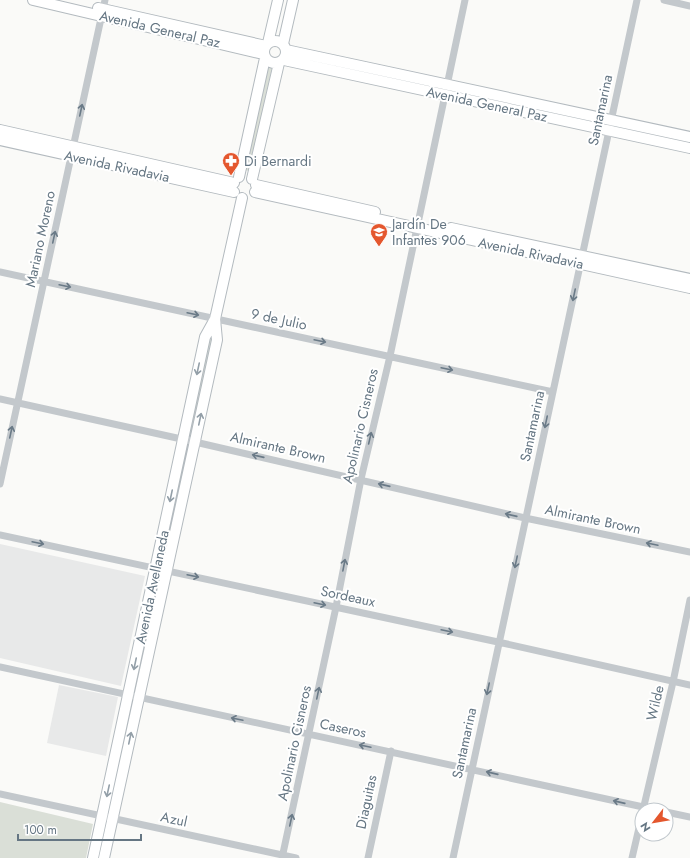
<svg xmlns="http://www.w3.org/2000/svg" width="690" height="858" font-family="Jost,sans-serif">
  <rect width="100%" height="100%" fill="#fafaf8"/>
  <path fill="#e8e9e9" d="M0,544L145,576L121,686L0,658Z
    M59,685L118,697L106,756L47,743Z"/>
  <path fill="#dadfd7" d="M268,67L272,68L249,171L245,170Z
    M210,330L215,331L192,434L188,433Z
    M185,455L189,456L166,560L162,559Z
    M0,802L93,824L86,858H0Z"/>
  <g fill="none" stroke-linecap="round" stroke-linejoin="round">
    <defs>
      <path id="secondary" d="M33,0L263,54
        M98,8L266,46
        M264 52a11 11 0 1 1 22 0a11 11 0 1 1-22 0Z
        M268,43L278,0
        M283,44L293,0
        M286,50L690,137
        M284,60L690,148
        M0,130L234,183
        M0,140L234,192
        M239,177L265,58
        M252,179L279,63
        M256,185L375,212
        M255,192L690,288
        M451,228L690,279
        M93,858L205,337L215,319L242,198
        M104,858L217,340L215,319"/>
    </defs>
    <use href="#secondary" stroke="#b3babf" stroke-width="12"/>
    <path stroke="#c3c8cc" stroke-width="7" d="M664,0L690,6
      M0,272L553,392
      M0,399L195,442L525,518L690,552
      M0,484L105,0
      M0,535L498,642L690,685
      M0,667L657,810
      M0,794L296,858
      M643,810L673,682L690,600
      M666,812L690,817
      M282,858L336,607L361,479L390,356L465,0
      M368,858L391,751
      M453,858L637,0
      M632,858L642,815"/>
    <use href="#secondary" stroke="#fff" stroke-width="10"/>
  </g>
  <defs><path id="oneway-shaft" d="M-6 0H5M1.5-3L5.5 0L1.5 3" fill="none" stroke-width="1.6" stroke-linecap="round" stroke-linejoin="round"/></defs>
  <g stroke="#6a7a87">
    <use href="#oneway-shaft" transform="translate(81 110) rotate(-78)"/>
    <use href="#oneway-shaft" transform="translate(54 237) rotate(-78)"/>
    <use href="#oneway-shaft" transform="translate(65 286) rotate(12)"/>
    <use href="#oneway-shaft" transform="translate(574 295) rotate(102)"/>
    <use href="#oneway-shaft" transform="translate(193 314) rotate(12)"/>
    <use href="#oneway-shaft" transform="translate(320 341) rotate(12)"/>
    <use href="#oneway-shaft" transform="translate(447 369) rotate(12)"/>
    <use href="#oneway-shaft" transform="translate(546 422) rotate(102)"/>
    <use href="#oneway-shaft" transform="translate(11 432) rotate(-78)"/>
    <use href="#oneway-shaft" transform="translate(370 438) rotate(-77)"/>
    <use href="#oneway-shaft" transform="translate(258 456) rotate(-167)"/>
    <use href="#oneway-shaft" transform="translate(384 485) rotate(-167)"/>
    <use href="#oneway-shaft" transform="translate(511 515) rotate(-167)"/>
    <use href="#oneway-shaft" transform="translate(38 543) rotate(12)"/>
    <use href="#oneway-shaft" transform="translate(652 544) rotate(-168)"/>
    <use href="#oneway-shaft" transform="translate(516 562) rotate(102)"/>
    <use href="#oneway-shaft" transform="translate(344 565) rotate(-79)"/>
    <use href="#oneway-shaft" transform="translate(193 576) rotate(12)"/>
    <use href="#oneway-shaft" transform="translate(320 604) rotate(12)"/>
    <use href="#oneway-shaft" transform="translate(447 631) rotate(12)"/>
    <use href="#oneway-shaft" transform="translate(488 689) rotate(102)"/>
    <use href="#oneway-shaft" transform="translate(318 693) rotate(-78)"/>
    <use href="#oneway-shaft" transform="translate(237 719) rotate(-168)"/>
    <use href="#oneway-shaft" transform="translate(365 746) rotate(-168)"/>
    <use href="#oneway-shaft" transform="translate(492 773) rotate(-167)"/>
    <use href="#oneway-shaft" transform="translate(619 802) rotate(-167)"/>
    <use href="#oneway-shaft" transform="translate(291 820) rotate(-78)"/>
  </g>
  <g stroke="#939fa8">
    <use href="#oneway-shaft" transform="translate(198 369) rotate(102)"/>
    <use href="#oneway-shaft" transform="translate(200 419) rotate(-78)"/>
    <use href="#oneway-shaft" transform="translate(171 496) rotate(102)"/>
    <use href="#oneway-shaft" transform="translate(135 664) rotate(102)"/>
    <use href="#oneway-shaft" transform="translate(130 738) rotate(-78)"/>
    <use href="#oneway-shaft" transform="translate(108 791) rotate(102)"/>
  </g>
  <defs>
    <symbol id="pharmacy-pin" viewBox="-11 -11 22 30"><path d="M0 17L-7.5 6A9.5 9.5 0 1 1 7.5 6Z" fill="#e4572e" stroke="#fff"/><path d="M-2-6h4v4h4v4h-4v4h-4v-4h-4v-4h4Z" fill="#fff"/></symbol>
    <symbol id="school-pin" viewBox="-11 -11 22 30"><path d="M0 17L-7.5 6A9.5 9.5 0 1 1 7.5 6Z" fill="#e4572e" stroke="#fff"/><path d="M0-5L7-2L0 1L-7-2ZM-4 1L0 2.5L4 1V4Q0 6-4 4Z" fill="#fff"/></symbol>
  </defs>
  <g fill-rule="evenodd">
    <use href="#pharmacy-pin" x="221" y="151" width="20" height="27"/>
    <use href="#school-pin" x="369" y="222" width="20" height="27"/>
  </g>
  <g text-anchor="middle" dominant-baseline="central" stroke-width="4" stroke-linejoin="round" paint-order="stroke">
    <g font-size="14" fill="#657683" stroke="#fff">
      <text transform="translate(160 29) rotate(13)">Avenida General Paz</text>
      <text transform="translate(487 104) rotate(12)">Avenida General Paz</text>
      <text transform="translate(600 110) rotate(-78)">Santamarina</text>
      <text transform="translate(117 166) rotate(12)">Avenida Rivadavia</text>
      <text transform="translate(40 239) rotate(-78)">Mariano Moreno</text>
      <text transform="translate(531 253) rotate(12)">Avenida Rivadavia</text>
      <text transform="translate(279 319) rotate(12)">9 de Julio</text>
      <text transform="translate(360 426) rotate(-77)">Apolinario Cisneros</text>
      <text transform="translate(532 426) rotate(-78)">Santamarina</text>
      <text transform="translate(278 447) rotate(13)">Almirante Brown</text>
      <text transform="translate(593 519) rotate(12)">Almirante Brown</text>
      <text transform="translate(152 587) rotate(-78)">Avenida Avellaneda</text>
      <text transform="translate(348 596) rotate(12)">Sordeaux</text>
      <text transform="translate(655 703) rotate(-77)">Wilde</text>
      <text transform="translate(343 728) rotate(12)">Caseros</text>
      <text transform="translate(294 743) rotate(-78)">Apolinario Cisneros</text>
      <text transform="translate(464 743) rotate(-78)">Santamarina</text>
      <text transform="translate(366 802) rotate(-78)">Diaguitas</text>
      <text transform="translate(174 819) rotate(12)">Azul</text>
    </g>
    <g font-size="14" fill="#657683" stroke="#fff" text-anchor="start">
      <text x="244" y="161">Di Bernardi</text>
      <text x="392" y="224">Jardín De<tspan x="392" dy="16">Infantes 906</tspan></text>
    </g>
  </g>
  <g transform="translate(654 822) rotate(239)"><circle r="19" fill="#ffffff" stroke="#c1c8cd"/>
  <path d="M0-3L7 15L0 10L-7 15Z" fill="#e4572e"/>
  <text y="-6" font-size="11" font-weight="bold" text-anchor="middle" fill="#657683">N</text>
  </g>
  <path d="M18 834v6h123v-6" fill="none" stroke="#657683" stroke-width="2"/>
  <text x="24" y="834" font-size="12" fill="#657683" stroke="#ffffff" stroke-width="3" paint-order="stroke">100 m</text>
</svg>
